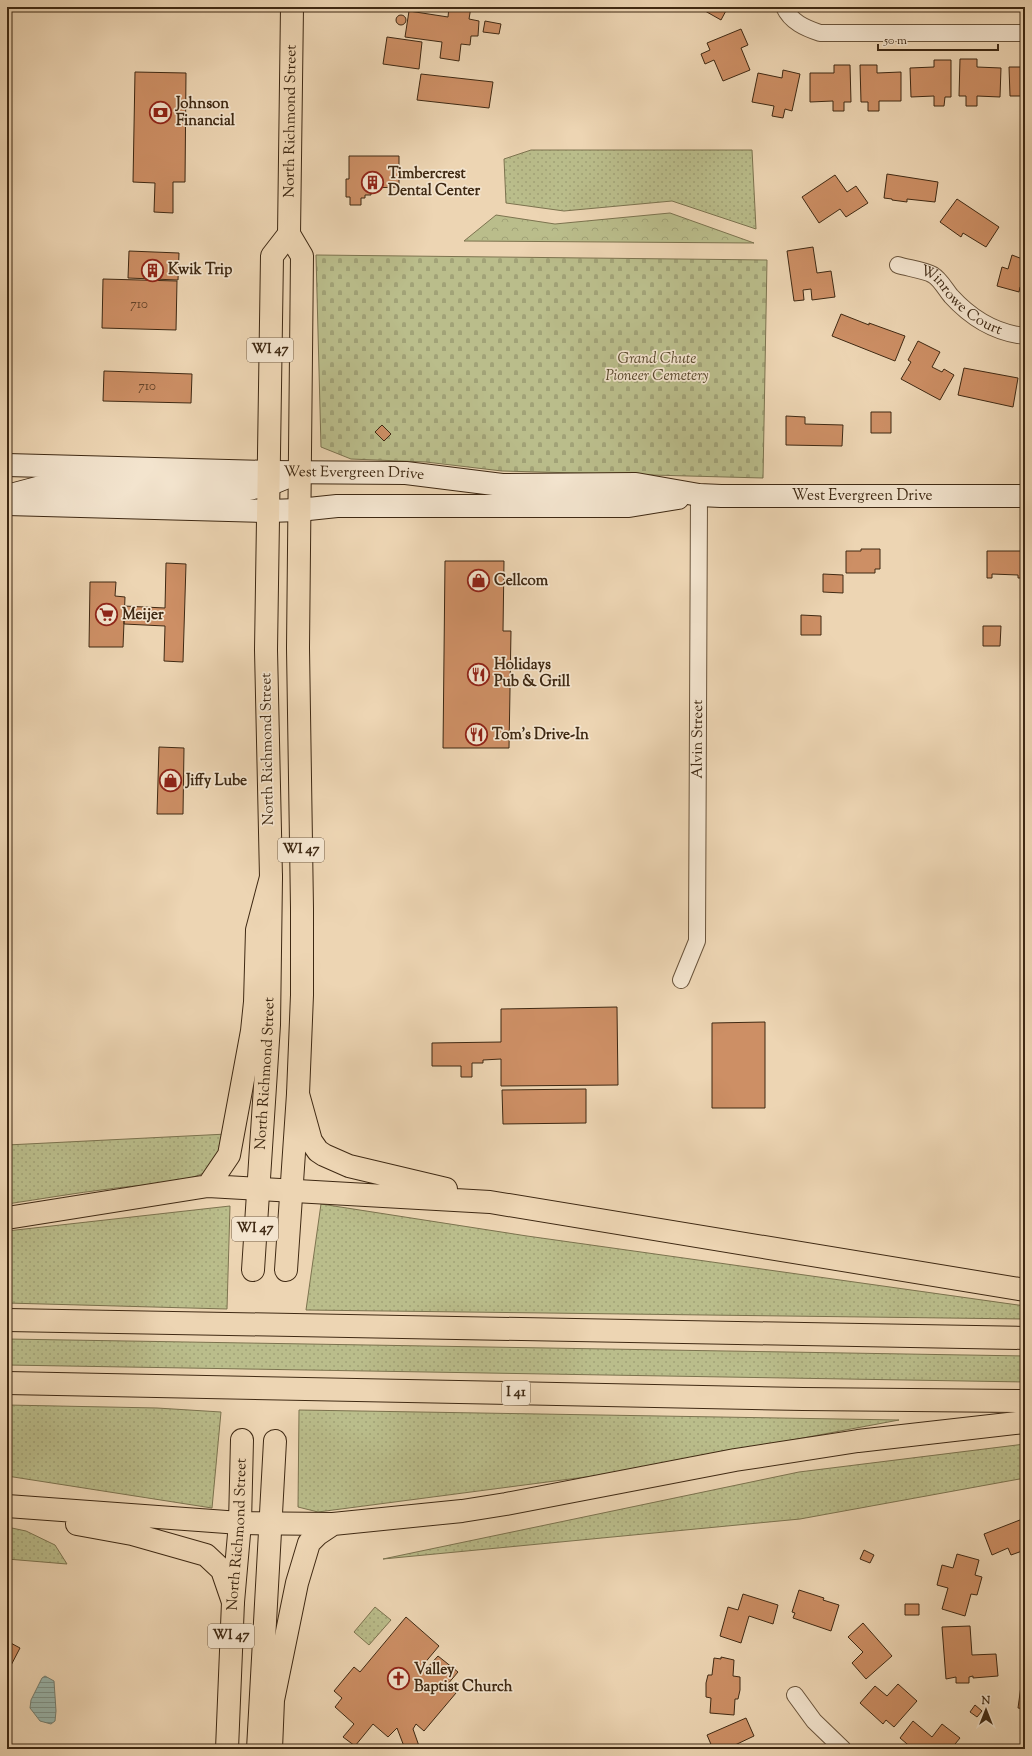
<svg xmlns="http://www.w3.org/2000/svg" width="1032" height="1756" font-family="'Sorts Mill Goudy',serif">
  <defs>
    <pattern id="grass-dots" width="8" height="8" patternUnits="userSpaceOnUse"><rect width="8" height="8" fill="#babd8b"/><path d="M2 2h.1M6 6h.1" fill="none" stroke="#a1a277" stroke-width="1.8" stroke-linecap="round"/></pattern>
    <pattern id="forest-crowns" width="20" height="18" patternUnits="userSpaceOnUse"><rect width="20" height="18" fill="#babd8b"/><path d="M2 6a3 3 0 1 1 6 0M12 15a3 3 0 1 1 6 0" fill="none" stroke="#a1a277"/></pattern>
    <pattern id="cemetery-stones" width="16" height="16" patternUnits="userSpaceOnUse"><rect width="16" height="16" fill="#babd8b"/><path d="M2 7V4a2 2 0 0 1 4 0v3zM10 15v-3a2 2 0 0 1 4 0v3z" fill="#a1a277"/></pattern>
    <pattern id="water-rules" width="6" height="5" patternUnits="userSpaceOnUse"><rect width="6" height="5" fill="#99b8b0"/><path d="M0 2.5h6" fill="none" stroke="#7e968e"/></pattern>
  </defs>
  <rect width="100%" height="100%" fill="#edd5b3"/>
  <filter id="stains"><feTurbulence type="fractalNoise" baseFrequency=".005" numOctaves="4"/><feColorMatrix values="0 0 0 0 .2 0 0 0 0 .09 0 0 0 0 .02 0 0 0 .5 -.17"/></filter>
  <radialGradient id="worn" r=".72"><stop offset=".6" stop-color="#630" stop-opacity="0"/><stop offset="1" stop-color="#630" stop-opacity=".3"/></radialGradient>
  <path fill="url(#grass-dots)" stroke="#7c734f" d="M531,150H752L756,229L672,201L564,211L506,203L504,159Z
    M227,1134C223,1148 219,1163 207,1171C188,1184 133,1185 109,1189C75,1193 41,1199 7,1204V1145Z
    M321,1204L527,1236L1025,1306V1319L306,1310Z
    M230,1206L227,1309L7,1303V1231Z
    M7,1339L1025,1356V1382L7,1365Z
    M7,1405L157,1408L221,1412L212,1508L7,1476Z
    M299,1410L899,1420L616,1473L318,1512L298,1507Z
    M1025,1444V1478L800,1519L383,1559L799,1472Z
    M7,1527L26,1531L55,1545L67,1564L7,1559Z
    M375,1607L391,1620L369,1645L354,1632Z"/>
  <path fill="url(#forest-crowns)" stroke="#7c734f" d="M670,213L754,243L464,241L496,215L555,224Z"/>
  <path fill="url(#cemetery-stones)" stroke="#7c734f" d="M316,255L767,260L763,478L502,471L426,462L351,459L321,447Z"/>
  <path fill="url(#water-rules)" stroke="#757f71" d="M45,1676L54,1681L56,1711L55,1721L51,1724L40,1721L30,1708L31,1700L42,1678Z"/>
  <path fill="#cd8f65" stroke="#3f2913" d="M449,7H471L469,19L479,21L478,36H471L470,45L461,44L459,61L440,58L442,42L405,37L409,11L448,17Z
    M698,7H728L721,20Z
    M874,7H888V9H874Z
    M917,7H930V9H917Z
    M957,7H971V9H957Z
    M1008,7H1022V9H1008Z
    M396 20a5 5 0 1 1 10 0a5 5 0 1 1-10 0Z
    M485,21L501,24L499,34L483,32Z
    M741,29L748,45L741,48L750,70L723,81L714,60L705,64L701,54L710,50L707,43Z
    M387,37L422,42L419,69L383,64Z
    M960,59H977V67L1001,68L1000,97L977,96V106H966V96H959Z
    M934,60H951V97H945L944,106H934V96L911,97L910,68L934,67Z
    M834,65H850L851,102H844V111H833V101L810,102V73H834Z
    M860,65H877V73L901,72V101H879V111H868V102H861Z
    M1009,67H1025V96H1010Z
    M783,70L800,74L792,111L785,109L783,118L772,116L774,106L752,102L758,73L782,78Z
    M135,72L186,73L185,182H173V213L154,212L155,183L133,182Z
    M421,74L493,82L489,108L417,100Z
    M349,156H399V187L371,188V195H365V198H361V205H350V197H346V179H349Z
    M887,174L938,182L935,202L907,199V202L892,200V199L884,198Z
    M835,175L847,192L856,186L868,203L846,217L840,209L819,223L802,197Z
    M957,199L999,227L986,247L963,233L961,237L940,222Z
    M813,247L817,273L831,271L835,297L812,300L811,289L803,290L804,300L794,301L787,251Z
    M129,251L179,253L178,280L128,278Z
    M1012,255L1025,260V288L1020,287L1019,292L997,286L1002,267L1008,269Z
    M103,279L177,281L176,330L102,328Z
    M841,314L869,325V323L905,336L895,361L832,336Z
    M918,341L940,352L932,367L942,372L944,369L954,375L940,400L901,379L911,362L908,360Z
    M964,368L1018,378L1013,407L958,395Z
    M104,371L192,374L191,403L103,401Z
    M871,412H891V433H871Z
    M786,416L805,417V424L843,425L842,446L786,445Z
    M382,425L391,434L384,441L375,432Z
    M861,549H880V569H875V573H846V551H861Z
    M987,551H1025V578H1018V575L992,574V578H987Z
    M445,561H504L503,631H511L509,748H443Z
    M166,563L186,564L183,662L164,661L165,626L124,624V606L165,608Z
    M823,574L843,575V593L823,592Z
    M90,582H116L115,596L125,597L123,647H89Z
    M801,615L821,616V635H801Z
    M983,626H1001L1000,646H983Z
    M159,747L184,748L183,814H157Z
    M617,1007L618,1085L501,1086V1059L483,1060V1063H472V1077H461V1066H432V1043L501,1042V1009Z
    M765,1022V1108H712V1023Z
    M586,1089V1123L503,1124L502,1090Z
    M1025,1518V1550L1011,1555L1008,1548L992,1555L984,1534Z
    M864,1550L874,1555L870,1563L860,1559Z
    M957,1554L979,1560L975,1575L982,1577L977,1595L971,1594L965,1616L942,1609L948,1588L937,1585L942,1565L953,1568Z
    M799,1590L824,1598L823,1600L839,1605L831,1631L793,1618L795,1613L792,1612Z
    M743,1594L778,1605L773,1624L749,1616L741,1643L720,1636L728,1607L738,1610Z
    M905,1604H919V1615H905Z
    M406,1617L439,1646L423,1665L427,1668L438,1656L458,1672L447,1685L456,1693L424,1731L416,1724L413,1729L419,1746L411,1749H405L397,1728L388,1737L373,1724L355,1746L343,1737L354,1724L335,1707L342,1698L334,1691L354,1667L360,1672Z
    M863,1623L892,1656L866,1679L852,1663L863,1652L848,1637Z
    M970,1626L972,1655L996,1654L998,1676L973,1678V1676L969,1677V1683H956V1677L946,1679L942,1627Z
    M7,1641L20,1648L7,1673Z
    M721,1657L734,1660L733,1676L740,1677V1690L738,1699H735L734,1715L710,1713L711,1698L706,1697V1683L708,1675H712L714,1658L721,1659Z
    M898,1684L917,1701L894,1727L886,1720L883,1724L860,1703L875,1686L887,1696Z
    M1021,1686H1025V1709L1018,1708Z
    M975,1705L982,1711L977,1717L970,1712Z
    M746,1718L754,1736L735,1745L737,1749H713L707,1735Z
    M913,1721L932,1737L942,1724L960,1738L951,1749H913L900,1738Z"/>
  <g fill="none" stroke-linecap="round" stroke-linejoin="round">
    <defs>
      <g id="street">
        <path d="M784,7C791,22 805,28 820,33H1025"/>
        <path id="s1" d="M898,265C907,268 925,270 933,275C940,279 946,290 951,296C971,318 995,333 1025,336"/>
        <path id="s2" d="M681,980L697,941L699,495"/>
        <path d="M795,1695L814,1721L843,1749"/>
      </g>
      <g id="secondary">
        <path id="s3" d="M7,465L268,472L406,473L502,485L636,484L699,495L721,496H1025"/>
        <path d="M7,496L41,487L234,492L268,485L285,478"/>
        <path d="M7,504L268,511L299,510L337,506H629L678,498"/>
      </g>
      <g id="primary">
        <path id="s4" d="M253,1270L269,1025L271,877L266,650L272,256L289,234"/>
        <path id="s5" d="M286,1270L298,1094L302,995V908L298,648L302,256L289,234L292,7"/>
        <path id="s6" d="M227,1749L233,1602L240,1523L242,1440"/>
        <path d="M258,1749L275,1441"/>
      </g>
      <path id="highway" d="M298,1094L311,1141L318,1151L324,1155L349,1166L446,1189
        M208,1186L229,1155L252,1031L255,1002L257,930L271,877
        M7,1218L208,1186L490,1202L1025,1290
        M7,1320L1025,1338
        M7,1383L803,1399L1025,1401
        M7,1506L240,1523L333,1524L462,1511L506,1504L735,1460L858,1441L1025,1422
        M77,1524L132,1534L206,1555L222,1570L233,1602
        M271,1749L273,1700L297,1583L309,1543L318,1534L333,1524"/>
    </defs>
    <use href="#street" stroke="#6a543b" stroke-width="18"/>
    <use href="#secondary" stroke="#3f2913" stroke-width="24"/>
    <use href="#primary" stroke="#3f2913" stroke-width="24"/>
    <use href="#highway" stroke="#3f2913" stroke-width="24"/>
    <use href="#street" stroke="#f3e4ce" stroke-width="16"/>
    <use href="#secondary" stroke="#f3e4ce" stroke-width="22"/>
    <use href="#primary" stroke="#edd5b3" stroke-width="22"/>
    <use href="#highway" stroke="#edd5b3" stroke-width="22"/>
  </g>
  <defs>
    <symbol id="bank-ring" viewBox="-11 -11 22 22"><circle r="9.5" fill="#f3e4ce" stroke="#8f2418" stroke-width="1.5"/><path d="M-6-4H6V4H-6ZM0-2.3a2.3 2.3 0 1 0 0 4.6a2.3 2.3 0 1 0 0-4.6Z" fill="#8f2418"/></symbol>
    <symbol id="building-ring" viewBox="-11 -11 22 22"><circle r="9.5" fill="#f3e4ce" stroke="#8f2418" stroke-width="1.5"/><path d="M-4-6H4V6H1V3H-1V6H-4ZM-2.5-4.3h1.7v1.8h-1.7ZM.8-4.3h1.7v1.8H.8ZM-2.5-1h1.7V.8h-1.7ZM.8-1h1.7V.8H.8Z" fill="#8f2418"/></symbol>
    <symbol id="shop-ring" viewBox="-11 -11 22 22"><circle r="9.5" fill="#f3e4ce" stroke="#8f2418" stroke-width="1.5"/><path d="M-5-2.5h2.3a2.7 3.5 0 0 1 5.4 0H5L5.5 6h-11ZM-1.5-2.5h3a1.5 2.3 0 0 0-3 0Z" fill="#8f2418"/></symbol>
    <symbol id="supermarket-ring" viewBox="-11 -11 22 22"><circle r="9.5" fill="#f3e4ce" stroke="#8f2418" stroke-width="1.5"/><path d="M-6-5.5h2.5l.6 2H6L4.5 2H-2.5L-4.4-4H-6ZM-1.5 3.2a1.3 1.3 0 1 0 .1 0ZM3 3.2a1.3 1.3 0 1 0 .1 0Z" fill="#8f2418"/></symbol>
    <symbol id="restaurant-ring" viewBox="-11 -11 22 22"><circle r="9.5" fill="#f3e4ce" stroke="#8f2418" stroke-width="1.5"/><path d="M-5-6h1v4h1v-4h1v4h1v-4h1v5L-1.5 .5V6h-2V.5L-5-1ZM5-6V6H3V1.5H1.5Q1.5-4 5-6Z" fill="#8f2418"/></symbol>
    <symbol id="church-ring" viewBox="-11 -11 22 22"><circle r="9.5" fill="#f3e4ce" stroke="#8f2418" stroke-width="1.5"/><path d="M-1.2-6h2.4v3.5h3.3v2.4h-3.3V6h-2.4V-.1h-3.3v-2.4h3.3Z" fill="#8f2418"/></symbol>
  </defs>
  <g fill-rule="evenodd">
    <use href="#bank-ring" x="148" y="100" width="25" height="25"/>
    <use href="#building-ring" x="360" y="170" width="25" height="25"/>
    <use href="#building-ring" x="140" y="258" width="25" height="25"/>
    <use href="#shop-ring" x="466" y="568" width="25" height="25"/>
    <use href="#supermarket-ring" x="94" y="602" width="25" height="25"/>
    <use href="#restaurant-ring" x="466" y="662" width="25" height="25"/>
    <use href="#restaurant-ring" x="464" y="722" width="25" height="25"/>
    <use href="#shop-ring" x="158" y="768" width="25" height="25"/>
    <use href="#church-ring" x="386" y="1666" width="25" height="25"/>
  </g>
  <g text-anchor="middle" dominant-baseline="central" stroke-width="3.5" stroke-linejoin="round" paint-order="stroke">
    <g font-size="13" fill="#624228">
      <text x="139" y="305">710</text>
      <text x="147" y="387">710</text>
    </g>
    <g fill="#f3e4ce" stroke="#75614b" stroke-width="1">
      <rect x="247" y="338" width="46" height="24" rx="3"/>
      <rect x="278" y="838" width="46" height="24" rx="3"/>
      <rect x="232" y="1217" width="46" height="24" rx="3"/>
      <rect x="502" y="1381" width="28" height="24" rx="3"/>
      <rect x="208" y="1624" width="46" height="24" rx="3"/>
    </g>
    <g font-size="14" font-weight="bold" fill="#3f2913">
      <text x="270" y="350">WI 47</text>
      <text x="301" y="850">WI 47</text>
      <text x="255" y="1229">WI 47</text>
      <text x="516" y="1393">I 41</text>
      <text x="231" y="1636">WI 47</text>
    </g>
    <g font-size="15" font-weight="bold" fill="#3f2913" stroke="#f3e4ce" text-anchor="start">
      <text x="176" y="104">Johnson<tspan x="176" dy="17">Financial</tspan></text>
      <text x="388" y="174">Timbercrest<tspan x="388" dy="17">Dental Center</tspan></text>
      <text x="168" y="270">Kwik Trip</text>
      <text x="494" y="581">Cellcom</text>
      <text x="122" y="615">Meijer</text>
      <text x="494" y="665">Holidays<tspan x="494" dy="17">Pub &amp; Grill</tspan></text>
      <text x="492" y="735">Tom's Drive-In</text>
      <text x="186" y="781">Jiffy Lube</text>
      <text x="414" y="1670">Valley<tspan x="414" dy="17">Baptist Church</tspan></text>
    </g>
    <g font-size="15" fill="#3f2913" stroke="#f3e4ce">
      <text stroke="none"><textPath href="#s5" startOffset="1153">North Richmond Street</textPath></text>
      <text stroke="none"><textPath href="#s1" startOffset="75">Winrowe Court</textPath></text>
      <text stroke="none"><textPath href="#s3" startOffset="347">West Evergreen Drive</textPath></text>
      <text stroke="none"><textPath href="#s3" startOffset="857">West Evergreen Drive</textPath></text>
      <text stroke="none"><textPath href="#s2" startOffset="244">Alvin Street</textPath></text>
      <text transform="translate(268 749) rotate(-91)">North Richmond Street</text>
      <text stroke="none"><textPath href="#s4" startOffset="197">North Richmond Street</textPath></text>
      <text stroke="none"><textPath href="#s6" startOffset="215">North Richmond Street</textPath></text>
    </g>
    <g font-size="15" font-style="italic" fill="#58472b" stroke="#f3e4ce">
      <text x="657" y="359">Grand Chute<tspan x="657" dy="17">Pioneer Cemetery</tspan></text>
    </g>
  </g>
  <rect width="1032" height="1756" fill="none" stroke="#edd5b3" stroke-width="24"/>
  <rect x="8" y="8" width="1016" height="1740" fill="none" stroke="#3f2913" stroke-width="2"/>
  <rect x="12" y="12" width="1008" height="1732" fill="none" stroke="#3f2913"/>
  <g transform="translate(986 1710)" stroke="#f3e4ce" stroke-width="3" paint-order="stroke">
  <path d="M0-3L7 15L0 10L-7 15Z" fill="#3f2913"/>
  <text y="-6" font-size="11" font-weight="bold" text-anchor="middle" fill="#3f2913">N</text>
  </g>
  <path d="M878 44v6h120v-6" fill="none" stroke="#3f2913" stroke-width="2"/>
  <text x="884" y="44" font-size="12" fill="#3f2913" stroke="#f3e4ce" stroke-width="3" paint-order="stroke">50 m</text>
  <rect width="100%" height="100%" filter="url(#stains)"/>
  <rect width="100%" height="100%" fill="url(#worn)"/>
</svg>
